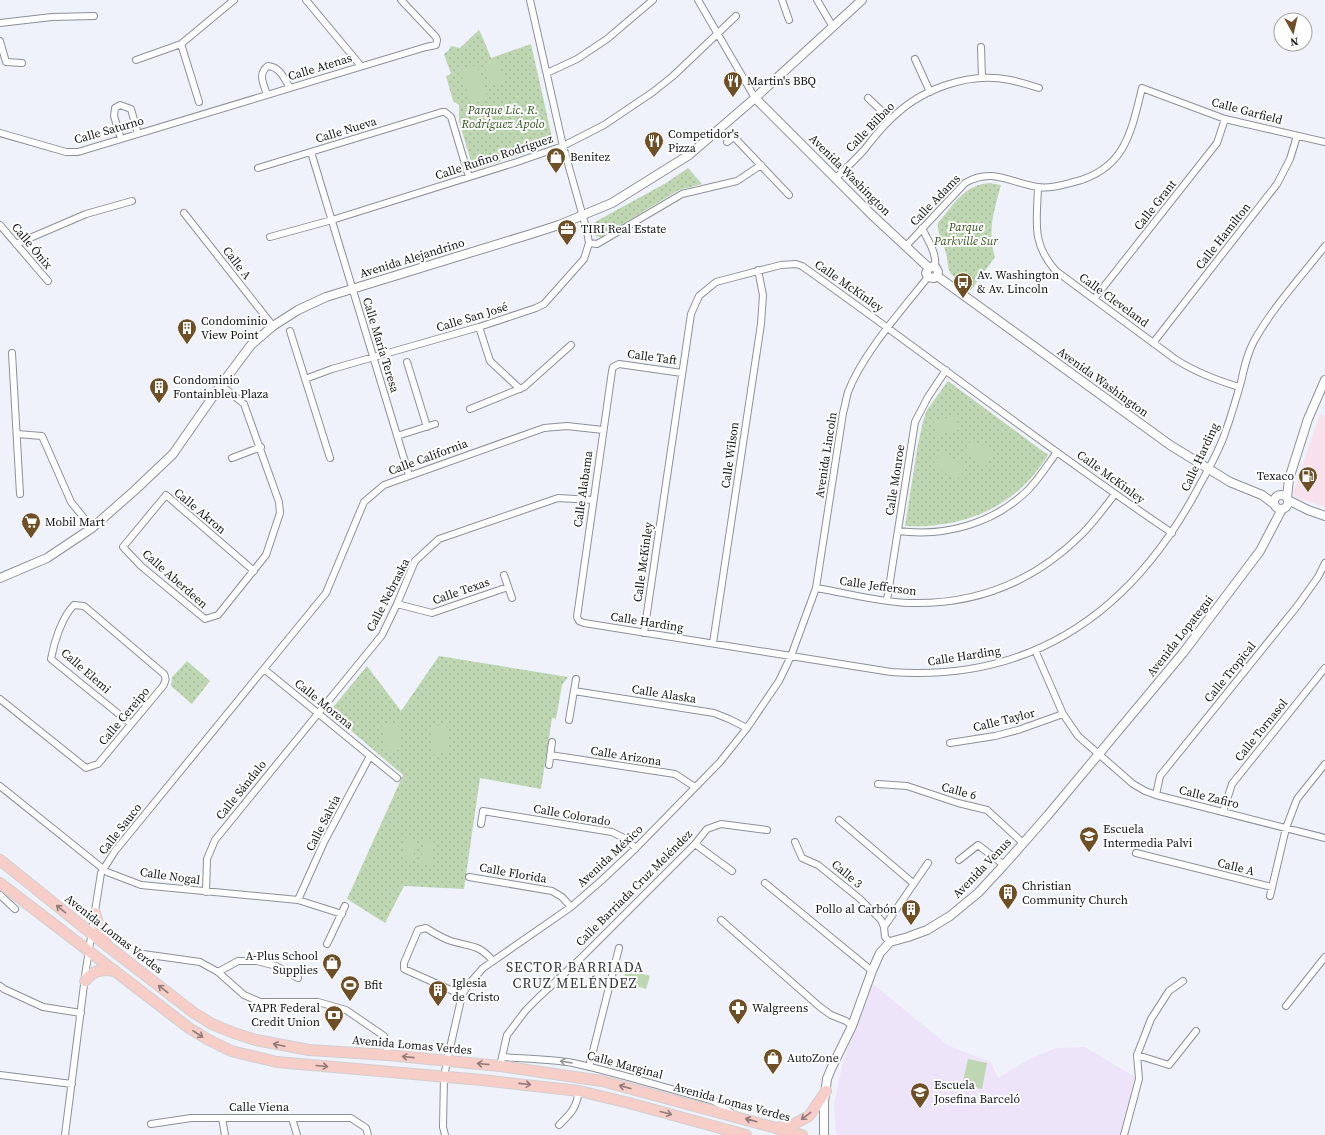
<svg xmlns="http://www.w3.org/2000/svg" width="1325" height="1135" font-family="'Source Serif 4',serif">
  <defs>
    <pattern id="park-dots" width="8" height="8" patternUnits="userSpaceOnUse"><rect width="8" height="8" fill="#bed6b1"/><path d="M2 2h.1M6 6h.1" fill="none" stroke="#a2b798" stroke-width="1.8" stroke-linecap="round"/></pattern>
  </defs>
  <rect width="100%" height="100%" fill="#eff2fb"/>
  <path fill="#f8e1ed" d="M1320,414L1325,416V507L1296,497L1293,494Z"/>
  <path fill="#ede4f9" d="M873,984L949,1046L991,1062L998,1078L1029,1059L1056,1048L1085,1047L1135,1077L1120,1135H838L836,1131L834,1104L842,1066L847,1050Z"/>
  <path fill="url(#park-dots)" d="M479,30L482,36L491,58L531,44L553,142L550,145L475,170L473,168L459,121V105L453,101L446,76L451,74L444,54L449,50L451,46L460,48Z
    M688,168L702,184L679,190L601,237L595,236L593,225L595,222L666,183Z
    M990,183L1001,185C994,211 987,231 995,257L971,290C964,285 957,280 951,274C947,268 948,260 946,253C943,242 937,234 938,223C953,205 965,184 990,183Z
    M948,381L1048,455C1023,496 984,520 936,525C926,527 916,526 905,526L917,450L923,421L927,410Z
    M439,656L568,677L562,685L556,719L552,718L541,789L480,778L464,889L404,886L385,923L347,899L403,775L329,712L367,666L401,711Z
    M187,661L210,681L192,704L171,686L172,677Z"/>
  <path fill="#bed6b1" d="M498,59L505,82L491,86L484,63Z
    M477,65L488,99L471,104L460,70Z
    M956,416L959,430L937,435L934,421Z
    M972,439L994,454L986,466L963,452Z
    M943,451L966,468L956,481L933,464Z
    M398,723L401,750L386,751L382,725Z
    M446,725L449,752L433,754L430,727Z
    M406,838L416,840L413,862L402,861Z
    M424,841L434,842L431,865L421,863Z
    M626,969L650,976L646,989L623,982Z
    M968,1059L987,1063L982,1089L962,1085Z"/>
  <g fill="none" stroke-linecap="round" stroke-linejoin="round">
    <defs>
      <path id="minor" d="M306,0L361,66
        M698,0L755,98
        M782,0L789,20
        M817,0L833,27
        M0,23L52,17L94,16
        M0,41L6,62L22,63
        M181,44L199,102
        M981,47L982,78
        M915,59L930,92
        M136,60L181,44L234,0
        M547,73L577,59L607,39L653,0
        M267,95C264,84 257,74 268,66C280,67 284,78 290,88
        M868,98L890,119
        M0,133L66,152H78L426,47L436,45L437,40L436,37L401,0
        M121,139L114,116L115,108L120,105L131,109L138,134
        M727,142L734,137L789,195
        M311,152L409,475
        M258,168L442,112H445L451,117L469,177
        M836,178C845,169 855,160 864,150C872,140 880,129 890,120C919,90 968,71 1010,80C1020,82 1030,85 1039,88
        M1038,187C1037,222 1031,243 1056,271L1175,359C1195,372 1216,380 1239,387
        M184,213L273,326
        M0,225L48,281
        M922,228C928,241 937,253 935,267
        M270,237L332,220L517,162L563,146L604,125L653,92L673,76L736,16
        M589,243L597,244L682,194L737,181L761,165
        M16,244L86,214L132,201
        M906,246L965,183C993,167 1010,183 1038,187C1050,189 1062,185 1074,182C1125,169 1131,133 1142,88L1225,119L1325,142
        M1094,299L1217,143L1225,119
        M479,327L490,361L520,389
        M290,331L330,458
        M1153,343L1277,184L1290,159L1297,136
        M12,353L20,494
        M407,362L427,427
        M682,373L619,364L613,367L612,371L577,617L579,621L584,623L891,672C1032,682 1130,613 1196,492C1206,473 1218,454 1225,433C1231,417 1236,399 1241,382C1244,368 1247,354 1254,341C1273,307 1301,277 1325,246
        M305,379L332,369L479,327L536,308L544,304L584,259L589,243L587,231L563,146L530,0
        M221,385L244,404L279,502L280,513L266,555L218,615L205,619L141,566L123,547L166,495L254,571
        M470,409L524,387L571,345
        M17,434L42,436L71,502L92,528
        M397,436L435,424
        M232,458L261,447
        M898,531C945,537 993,524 1028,490C1039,479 1048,464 1057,452
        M504,575L512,598
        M816,588C847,593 878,602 909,603C977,605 1034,582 1082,534C1094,522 1104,508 1115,494
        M887,600L915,422L928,397L946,370
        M397,604L432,613L508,587
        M644,633L691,314L699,296L716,282L781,265L796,264L802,266C926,354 1046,448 1172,533
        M713,643L761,324L763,295L758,270
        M1035,650L1063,714L1078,736L1133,784L1145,791L1156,795L1325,838
        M264,669L397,778
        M574,691L714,713L729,719L747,728
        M0,699L86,768L98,764L163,686C165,682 167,679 164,674L84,606L74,605C62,617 54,642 51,659L131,724
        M569,720L576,679
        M950,743L995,736L1018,730L1063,714
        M550,755L675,774L695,787
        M549,765L552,742
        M878,784L907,786L958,803L987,810L1023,843
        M0,786L107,872L141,885L298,900L342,914
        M1156,795L1160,776L1298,605L1318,577L1325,563
        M1223,812L1232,784L1325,668
        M839,820L913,883
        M481,824L483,811L501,814L612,832L624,838L636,848
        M795,842L802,858L818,865L859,898L881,920L884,927
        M695,844L732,871
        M1136,853L1272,887
        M959,860L978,845L1004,865
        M469,877L552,891L562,897L571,907
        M765,883L872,971
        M206,892L207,859L215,840L382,635L397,604L415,561L439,539L558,498L593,500
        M0,895L15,909
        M1270,896L1286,828L1297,799L1325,764
        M298,900L324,842L370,756
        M721,920L820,1007L831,1015L846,1021L852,1026
        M890,942L885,937L884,927L928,863
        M327,944L345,906
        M143,954L200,962L218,972L244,995L260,1002H318L346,1010L384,1036L386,1041L388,1055
        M218,972L238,961H257L276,966L298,978
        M0,986L4,989L43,1007L81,1013
        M462,995L404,969V963L418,930L426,928C434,933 442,938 451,941C471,947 479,944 493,961
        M1286,1006L1325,957
        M1137,1055L1169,1065L1196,1031
        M503,1057C526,1059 550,1059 573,1063C619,1073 665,1088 711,1100L724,1106L733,1115
        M500,1066L507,1035L526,1010L539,997L579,960L695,844L707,829L721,824L767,830
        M589,1067L619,948
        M0,1075L72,1084
        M222,1118L225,1135
        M292,1118L297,1135
        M151,1124L191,1118H351L366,1128L368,1135
        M559,1125C571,1113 576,1109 579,1091
        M65,1135L86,969L101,873L115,851L326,593L364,502L384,485L544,428L567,426L603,430
        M445,1135L443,1127L444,1077L447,1061L462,995L468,985L483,968L571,907L602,880L636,848L720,762L747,728L779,681L791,656L816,588L843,413C845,406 846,399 848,392C863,353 902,310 928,277
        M1124,1135L1139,1079L1137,1055L1151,1019L1169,991L1183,981"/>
      <path id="tertiary" d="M755,98L871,214L929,268
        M929,268L926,273L928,277L934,278L937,276
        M929,268L933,266L936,268L938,272L937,276
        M937,276L1170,445L1230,482L1262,495L1274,504
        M1274 502a7 7 0 1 1 14 0a7 7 0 1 1-14 0Z
        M1287,498L1289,479L1308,419L1325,380
        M1288,500L1308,510L1325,516
        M0,578L47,558L92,528L134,491L173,454L221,385L251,345L273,326L298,310L326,297L531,234L559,225L612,203L689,155L755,98L862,0
        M824,1135V1102L827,1079L831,1069L852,1026L872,971L880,953L890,942L908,937L927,930L950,916L978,893L1004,865L1048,815L1183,653L1260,551L1282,509"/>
      <path id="primary" d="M0,860L92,934L194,1013L212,1024L234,1033L256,1040L309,1050L388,1055L500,1066L602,1081L802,1135
        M0,883L189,1028L207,1039L231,1051L277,1062L482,1080L579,1091L629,1103L746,1135
        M95,913L99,927L107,945
        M85,981C93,970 102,969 115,971
        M780,1127L792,1125L809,1116L826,1091"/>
    </defs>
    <use href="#minor" stroke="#8d9098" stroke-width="8"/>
    <use href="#tertiary" stroke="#8d9098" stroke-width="10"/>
    <use href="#primary" stroke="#d0d0d1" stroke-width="12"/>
    <use href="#minor" stroke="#fff" stroke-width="6"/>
    <use href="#tertiary" stroke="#fff" stroke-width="8"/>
    <use href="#primary" stroke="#f7cdc7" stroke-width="10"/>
  </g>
  <defs><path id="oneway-shaft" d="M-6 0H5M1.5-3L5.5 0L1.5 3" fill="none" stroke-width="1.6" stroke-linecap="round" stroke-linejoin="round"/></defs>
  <g stroke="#917a78">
    <use href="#oneway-shaft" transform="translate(61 909) rotate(-141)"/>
    <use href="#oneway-shaft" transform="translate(163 989) rotate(-142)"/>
    <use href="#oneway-shaft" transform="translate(198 1034) rotate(33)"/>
    <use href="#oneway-shaft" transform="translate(279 1045) rotate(-168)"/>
    <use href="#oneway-shaft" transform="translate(408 1057) rotate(-174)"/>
    <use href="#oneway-shaft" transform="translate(483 1064) rotate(-175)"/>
    <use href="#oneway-shaft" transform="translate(322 1066) rotate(5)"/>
    <use href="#oneway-shaft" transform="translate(525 1084) rotate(6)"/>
    <use href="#oneway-shaft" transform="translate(625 1087) rotate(-165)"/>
    <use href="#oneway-shaft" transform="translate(666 1113) rotate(15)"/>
    <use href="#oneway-shaft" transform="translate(806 1116) rotate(143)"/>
    <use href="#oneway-shaft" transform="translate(751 1120) rotate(-164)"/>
  </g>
  <use stroke="#959697" href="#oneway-shaft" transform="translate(566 1062) rotate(-172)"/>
  <defs>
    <symbol id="restaurant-pin" viewBox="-11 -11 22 30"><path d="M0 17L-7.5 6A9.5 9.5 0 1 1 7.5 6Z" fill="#6f4f26" stroke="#fff"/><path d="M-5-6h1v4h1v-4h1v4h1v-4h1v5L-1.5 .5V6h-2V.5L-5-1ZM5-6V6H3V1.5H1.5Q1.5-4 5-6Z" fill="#fff"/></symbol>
    <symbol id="shop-pin" viewBox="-11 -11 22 30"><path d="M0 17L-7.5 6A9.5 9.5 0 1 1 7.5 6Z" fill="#6f4f26" stroke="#fff"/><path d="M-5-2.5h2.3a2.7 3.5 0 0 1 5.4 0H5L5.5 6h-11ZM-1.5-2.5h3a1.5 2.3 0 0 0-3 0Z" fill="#fff"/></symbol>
    <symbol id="office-pin" viewBox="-11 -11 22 30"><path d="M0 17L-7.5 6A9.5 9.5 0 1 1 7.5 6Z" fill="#6f4f26" stroke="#fff"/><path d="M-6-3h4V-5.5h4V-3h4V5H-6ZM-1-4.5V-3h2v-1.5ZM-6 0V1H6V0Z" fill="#fff"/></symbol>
    <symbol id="bus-pin" viewBox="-11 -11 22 30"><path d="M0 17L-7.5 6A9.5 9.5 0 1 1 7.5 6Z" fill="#6f4f26" stroke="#fff"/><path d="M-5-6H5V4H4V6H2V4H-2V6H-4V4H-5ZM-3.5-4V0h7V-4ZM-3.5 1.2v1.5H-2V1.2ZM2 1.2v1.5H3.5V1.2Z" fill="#fff"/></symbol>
    <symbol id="building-pin" viewBox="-11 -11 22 30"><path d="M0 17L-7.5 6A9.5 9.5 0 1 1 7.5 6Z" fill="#6f4f26" stroke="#fff"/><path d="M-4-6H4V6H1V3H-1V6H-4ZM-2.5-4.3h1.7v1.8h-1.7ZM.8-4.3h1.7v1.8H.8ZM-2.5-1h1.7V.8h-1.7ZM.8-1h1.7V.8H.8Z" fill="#fff"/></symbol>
    <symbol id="fuel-pin" viewBox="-11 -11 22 30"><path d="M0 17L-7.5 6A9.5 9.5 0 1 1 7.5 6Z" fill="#6f4f26" stroke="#fff"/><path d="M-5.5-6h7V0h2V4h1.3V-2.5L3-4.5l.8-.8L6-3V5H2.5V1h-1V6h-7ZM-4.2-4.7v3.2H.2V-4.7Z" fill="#fff"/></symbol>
    <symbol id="supermarket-pin" viewBox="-11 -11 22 30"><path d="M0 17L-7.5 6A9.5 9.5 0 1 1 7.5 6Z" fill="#6f4f26" stroke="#fff"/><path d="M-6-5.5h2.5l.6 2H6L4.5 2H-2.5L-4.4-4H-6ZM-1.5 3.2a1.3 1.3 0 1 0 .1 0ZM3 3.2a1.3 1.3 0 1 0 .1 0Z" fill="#fff"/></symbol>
    <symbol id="school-pin" viewBox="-11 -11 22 30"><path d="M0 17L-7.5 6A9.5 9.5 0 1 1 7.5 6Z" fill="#6f4f26" stroke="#fff"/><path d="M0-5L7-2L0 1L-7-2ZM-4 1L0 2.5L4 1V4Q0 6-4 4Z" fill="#fff"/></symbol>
    <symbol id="stadium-pin" viewBox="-11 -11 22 30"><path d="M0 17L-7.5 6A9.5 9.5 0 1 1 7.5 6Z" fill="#6f4f26" stroke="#fff"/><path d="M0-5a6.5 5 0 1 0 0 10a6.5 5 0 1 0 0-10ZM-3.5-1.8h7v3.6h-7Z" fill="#fff"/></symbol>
    <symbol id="pharmacy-pin" viewBox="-11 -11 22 30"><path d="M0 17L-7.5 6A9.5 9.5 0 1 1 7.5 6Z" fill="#6f4f26" stroke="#fff"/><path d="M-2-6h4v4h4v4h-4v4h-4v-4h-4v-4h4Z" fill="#fff"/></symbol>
    <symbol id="bank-pin" viewBox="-11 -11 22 30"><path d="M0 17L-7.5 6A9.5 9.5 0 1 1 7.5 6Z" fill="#6f4f26" stroke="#fff"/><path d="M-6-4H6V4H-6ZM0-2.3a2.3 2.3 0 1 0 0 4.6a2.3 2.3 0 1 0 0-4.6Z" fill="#fff"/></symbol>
  </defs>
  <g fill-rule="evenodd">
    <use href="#restaurant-pin" x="722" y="70" width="22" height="30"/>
    <use href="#restaurant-pin" x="643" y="130" width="22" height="30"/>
    <use href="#shop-pin" x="545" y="146" width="22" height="30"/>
    <use href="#office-pin" x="556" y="218" width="22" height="30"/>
    <use href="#bus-pin" x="952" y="271" width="22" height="30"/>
    <use href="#building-pin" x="176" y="317" width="22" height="30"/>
    <use href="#building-pin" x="148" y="376" width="22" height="30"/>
    <use href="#fuel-pin" x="1297" y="465" width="22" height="30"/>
    <use href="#supermarket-pin" x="20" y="511" width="22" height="30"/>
    <use href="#school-pin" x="1078" y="825" width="22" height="30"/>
    <use href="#building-pin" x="997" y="882" width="22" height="30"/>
    <use href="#building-pin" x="900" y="898" width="22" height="30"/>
    <use href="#shop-pin" x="321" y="952" width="22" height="30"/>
    <use href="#stadium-pin" x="339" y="974" width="22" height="30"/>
    <use href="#building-pin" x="427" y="979" width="22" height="30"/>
    <use href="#pharmacy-pin" x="727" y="997" width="22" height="30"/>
    <use href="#bank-pin" x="323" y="1004" width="22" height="30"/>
    <use href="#shop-pin" x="762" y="1047" width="22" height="30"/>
    <use href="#school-pin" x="909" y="1081" width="22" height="30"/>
  </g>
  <g text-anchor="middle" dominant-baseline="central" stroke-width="4" stroke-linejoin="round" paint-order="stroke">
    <g font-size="12" fill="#141518" stroke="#fff">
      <text transform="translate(320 67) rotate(-17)">Calle Atenas</text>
      <text transform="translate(1247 111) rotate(15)">Calle Garfield</text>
      <text transform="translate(870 127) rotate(-46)">Calle Bilbao</text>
      <text transform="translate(109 130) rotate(-16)">Calle Saturno</text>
      <text transform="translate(346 130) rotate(-17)">Calle Nueva</text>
      <text transform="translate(494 157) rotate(-18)">Calle Rufino Rodríguez</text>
      <text transform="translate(850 175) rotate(45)">Avenida Washington</text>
      <text transform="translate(935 200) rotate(-46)">Calle Adams</text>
      <text transform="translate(1155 205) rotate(-52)">Calle Grant</text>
      <text transform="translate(1223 236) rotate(-52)">Calle Hamilton</text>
      <text transform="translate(32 246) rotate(50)">Calle Ónix</text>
      <text transform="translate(412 258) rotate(-17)">Avenida Alejandrino</text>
      <text transform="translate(237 263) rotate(52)">Calle A</text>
      <text transform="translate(849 286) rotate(35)">Calle McKinley</text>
      <text transform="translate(1114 300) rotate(36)">Calle Cleveland</text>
      <text transform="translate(472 317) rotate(-17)">Calle San José</text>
      <text transform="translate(381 345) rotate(73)">Calle María Teresa</text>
      <text transform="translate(652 357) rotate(8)">Calle Taft</text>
      <text transform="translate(1103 382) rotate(36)">Avenida Washington</text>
      <text transform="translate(730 455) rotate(-82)">Calle Wilson</text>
      <text transform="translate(826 455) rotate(-81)">Avenida Lincoln</text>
      <text transform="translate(428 457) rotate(-20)">Calle California</text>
      <text transform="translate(1200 457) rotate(-65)">Calle Harding</text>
      <text transform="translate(1111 477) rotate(36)">Calle McKinley</text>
      <text transform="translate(895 480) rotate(-81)">Calle Monroe</text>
      <text transform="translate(583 489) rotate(-82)">Calle Alabama</text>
      <text transform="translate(200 511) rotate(40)">Calle Akron</text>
      <text transform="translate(643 562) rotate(-82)">Calle McKinley</text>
      <text transform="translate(175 579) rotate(41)">Calle Aberdeen</text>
      <text transform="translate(878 586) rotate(8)">Calle Jefferson</text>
      <text transform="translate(461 591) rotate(-19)">Calle Texas</text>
      <text transform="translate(388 595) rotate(-63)">Calle Nebraska</text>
      <text transform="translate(647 622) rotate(9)">Calle Harding</text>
      <text transform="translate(1180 636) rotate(-52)">Avenida Lopategui</text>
      <text transform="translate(964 656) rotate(-9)">Calle Harding</text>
      <text transform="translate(86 671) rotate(41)">Calle Elemi</text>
      <text transform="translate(1230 672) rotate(-51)">Calle Tropical</text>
      <text transform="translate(664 694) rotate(9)">Calle Alaska</text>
      <text transform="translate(324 704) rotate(39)">Calle Morena</text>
      <text transform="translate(124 716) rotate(-50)">Calle Cereipo</text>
      <text transform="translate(1004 720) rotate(-14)">Calle Taylor</text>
      <text transform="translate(1261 730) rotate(-51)">Calle Tornasol</text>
      <text transform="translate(626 756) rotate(9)">Calle Arizona</text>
      <text transform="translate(241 790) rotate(-51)">Calle Sándalo</text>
      <text transform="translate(959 791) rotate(15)">Calle 6</text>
      <text transform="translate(1209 797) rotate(14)">Calle Zafiro</text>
      <text transform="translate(572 815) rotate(10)">Calle Colorado</text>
      <text transform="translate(323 823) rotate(-63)">Calle Salvia</text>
      <text transform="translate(120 829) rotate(-52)">Calle Sauco</text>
      <text transform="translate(610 856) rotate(-43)">Avenida México</text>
      <text transform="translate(1236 867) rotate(14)">Calle A</text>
      <text transform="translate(982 868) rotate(-46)">Avenida Venus</text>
      <text transform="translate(513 873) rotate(10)">Calle Florida</text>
      <text transform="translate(847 874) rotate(40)">Calle 3</text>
      <text transform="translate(170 876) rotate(8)">Calle Nogal</text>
      <text transform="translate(634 888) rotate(-45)">Calle Barriada Cruz Meléndez</text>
      <text transform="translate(114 934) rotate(38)">Avenida Lomas Verdes</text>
      <text transform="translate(412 1045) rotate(5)">Avenida Lomas Verdes</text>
      <text transform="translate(625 1065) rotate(15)">Calle Marginal</text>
      <text transform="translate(732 1102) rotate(15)">Avenida Lomas Verdes</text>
      <text x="259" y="1107">Calle Viena</text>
    </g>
    <g font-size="12" fill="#141518" stroke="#fff" text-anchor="start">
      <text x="747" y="81">Martin's BBQ</text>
      <text x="668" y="134">Competidor's<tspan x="668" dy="14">Pizza</tspan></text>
      <text x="570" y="157">Benitez</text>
      <text x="581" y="229">TIRI Real Estate</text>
      <text x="977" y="275">Av. Washington<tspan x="977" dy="14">&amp; Av. Lincoln</tspan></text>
      <text x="201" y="321">Condominio<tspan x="201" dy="14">View Point</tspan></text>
      <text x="173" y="380">Condominio<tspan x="173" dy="14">Fontainbleu Plaza</tspan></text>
      <text x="1294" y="476" text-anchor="end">Texaco</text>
      <text x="45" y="522">Mobil Mart</text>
      <text x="1103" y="829">Escuela<tspan x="1103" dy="14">Intermedia Palvi</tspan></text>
      <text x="1022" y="886">Christian<tspan x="1022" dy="14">Community Church</tspan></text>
      <text x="897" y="909" text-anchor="end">Pollo al Carbón</text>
      <text x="318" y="956" text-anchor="end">A-Plus School<tspan x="318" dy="14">Supplies</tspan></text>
      <text x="452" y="983">Iglesia<tspan x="452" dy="14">de Cristo</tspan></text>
      <text x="364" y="985">Bfit</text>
      <text x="320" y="1008" text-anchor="end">VAPR Federal<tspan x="320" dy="14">Credit Union</tspan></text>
      <text x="752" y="1008">Walgreens</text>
      <text x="787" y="1058">AutoZone</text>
      <text x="934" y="1085">Escuela<tspan x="934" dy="14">Josefina Barceló</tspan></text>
    </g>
    <g font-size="12" font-style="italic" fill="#32511d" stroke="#fff">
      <text x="503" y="110">Parque Lic. R.<tspan x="503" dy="14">Rodríguez Apolo</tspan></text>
      <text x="966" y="227">Parque<tspan x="966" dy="14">Parkville Sur</tspan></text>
    </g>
    <g font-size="14" letter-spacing="1" fill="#33353c" stroke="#fff">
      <text x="575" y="967">SECTOR BARRIADA<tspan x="575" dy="16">CRUZ MELÉNDEZ</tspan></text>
    </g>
  </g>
  <g transform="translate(1293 32) rotate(172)"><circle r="19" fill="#ffffff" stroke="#a1a1a3"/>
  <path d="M0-3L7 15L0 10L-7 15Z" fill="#6f4f26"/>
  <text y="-6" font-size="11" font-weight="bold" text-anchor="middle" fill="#141518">N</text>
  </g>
</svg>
